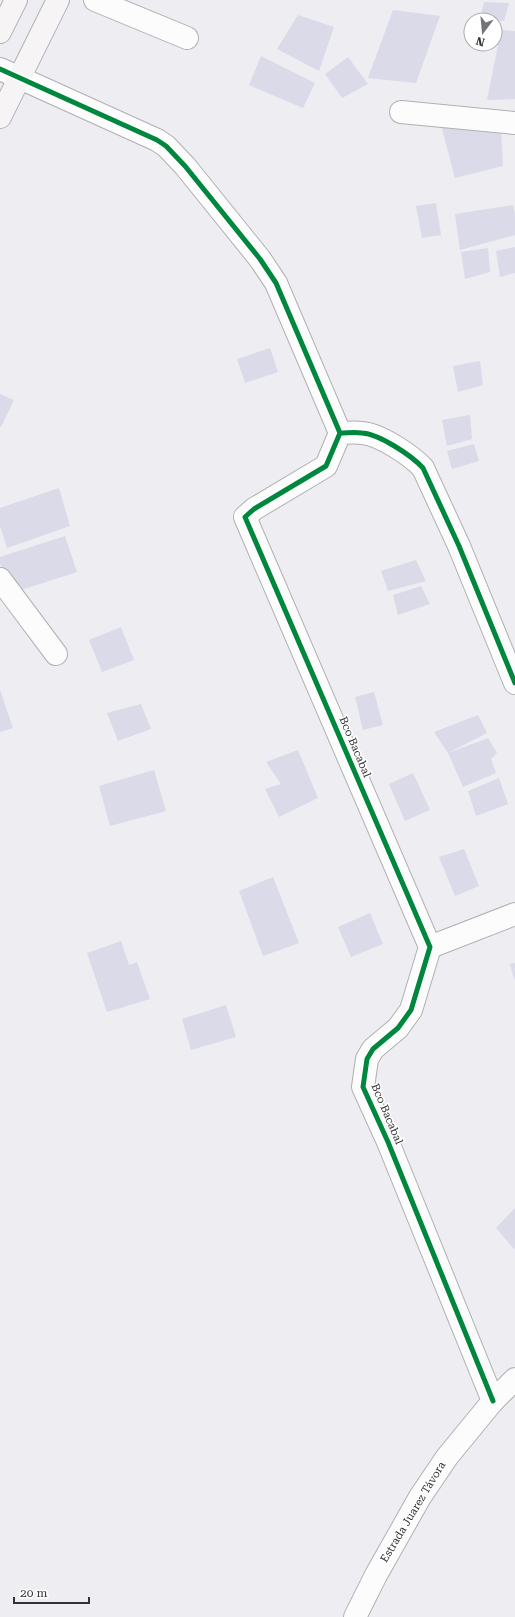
<svg xmlns="http://www.w3.org/2000/svg" width="515" height="1617" font-family="'Roboto Serif',serif">
  <rect width="100%" height="100%" fill="#ededf2"/>
  <path fill="#dadae9" d="M484,2L509,3L504,21L480,20Z
    M393,10L440,16L416,83L368,78Z
    M298,15L334,27L319,71L277,49Z
    M501,30L515,31V99L487,100Z
    M261,56L315,83L303,108L249,85Z
    M348,57L368,84L342,98L325,74Z
    M440,121L501,129L503,166L455,178Z
    M436,203L441,235L422,238L416,206Z
    M513,205L515,214V235L460,250L455,214Z
    M515,247V273L500,277L496,251Z
    M488,248L490,272L465,279L461,252Z
    M270,348L278,372L245,383L237,359Z
    M480,361L483,385L458,392L453,366Z
    M0,394L14,400L1,427L0,426Z
    M470,415L472,439L447,446L442,420Z
    M474,444L479,461L452,469L447,451Z
    M59,488L70,526L7,548L0,526V508Z
    M65,536L77,572L18,591L0,564V557Z
    M416,560L426,581L388,591L381,571Z
    M421,586L430,604L398,615L393,595Z
    M121,627L134,660L102,672L89,640Z
    M0,690L13,728L0,732Z
    M374,692L383,725L363,730L355,697Z
    M141,704L151,729L118,741L107,713Z
    M478,715L487,733L448,753L434,732Z
    M488,738L497,753L491,759L496,773L463,787L448,753Z
    M298,750L318,798L279,817L265,789L281,784L266,762Z
    M154,770L166,811L110,826L99,786Z
    M413,773L430,810L405,821L389,784Z
    M499,778L508,804L476,816L468,791Z
    M464,849L479,886L455,896L439,857Z
    M273,877L299,943L263,956L239,891Z
    M370,913L383,944L351,957L338,927Z
    M121,941L129,965L137,962L150,999L107,1012L87,953Z
    M515,963V979H514L510,964Z
    M226,1005L236,1037L191,1050L182,1019Z
    M515,1208V1250L496,1228Z"/>
  <g fill="none" stroke-linecap="round" stroke-linejoin="round">
    <defs>
      <path id="minor" d="M95,0L187,38
        M0,69L157,140L166,146L185,166L260,259L276,283L340,433
        M401,112L515,123
        M0,579L56,654
        M430,947L515,914
        M493,1401L388,1142L363,1087L367,1059L373,1049L398,1028L411,1010L430,947L245,517L254,509L326,466L340,433C347,433 355,432 362,433C379,434 411,455 423,468L459,546L515,683"/>
      <path id="tertiary" d="M355,1617L376,1575L420,1497L447,1457L493,1401L515,1379"/>
      <path id="secondary" d="M0,32L16,0
        M0,117L58,0"/>
    </defs>
    <use href="#minor" stroke="#b0b0b4" stroke-width="24"/>
    <use href="#tertiary" stroke="#b0b0b4" stroke-width="24"/>
    <use href="#secondary" stroke="#b0b0b4" stroke-width="24"/>
    <use href="#minor" stroke="#fcfcfd" stroke-width="22"/>
    <use href="#tertiary" stroke="#fcfcfd" stroke-width="22"/>
    <use href="#secondary" stroke="#f6f4f4" stroke-width="22"/>
    <defs>
      <path id="cycleway" d="M0,69L157,140L166,146L185,166L260,259L276,283L340,433
        M493,1401L388,1142L363,1087L367,1059L373,1049L398,1028L411,1010L430,947L245,517L254,509L326,466L340,433C347,433 355,432 362,433C379,434 411,455 423,468L459,546L515,683"/>
    </defs>
    <use href="#cycleway" stroke="#fff" stroke-width="8"/>
    <use href="#cycleway" stroke="#00873e" stroke-width="5"/>
  </g>
  <g text-anchor="middle" dominant-baseline="central" stroke-width="3" stroke-linejoin="round" paint-order="stroke">
    <g font-size="11" fill="#333336" stroke="#fff">
      <text transform="translate(355 747) rotate(67)">Bco Bacabal</text>
      <text transform="translate(387 1114) rotate(67)">Bco Bacabal</text>
      <text transform="translate(413 1512) rotate(-59)">Estrada Juarez Távora</text>
    </g>
  </g>
  <g transform="translate(483 32) rotate(196)"><circle r="19" fill="#ffffff" stroke="#adadaf"/>
  <path d="M0-3L7 15L0 10L-7 15Z" fill="#747478"/>
  <text y="-6" font-size="11" font-weight="bold" text-anchor="middle" fill="#333336">N</text>
  </g>
  <path d="M14 1597v6h75v-6" fill="none" stroke="#333336" stroke-width="2"/>
  <text x="20" y="1597" font-size="12" fill="#333336" stroke="#ffffff" stroke-width="3" paint-order="stroke">20 m</text>
</svg>
